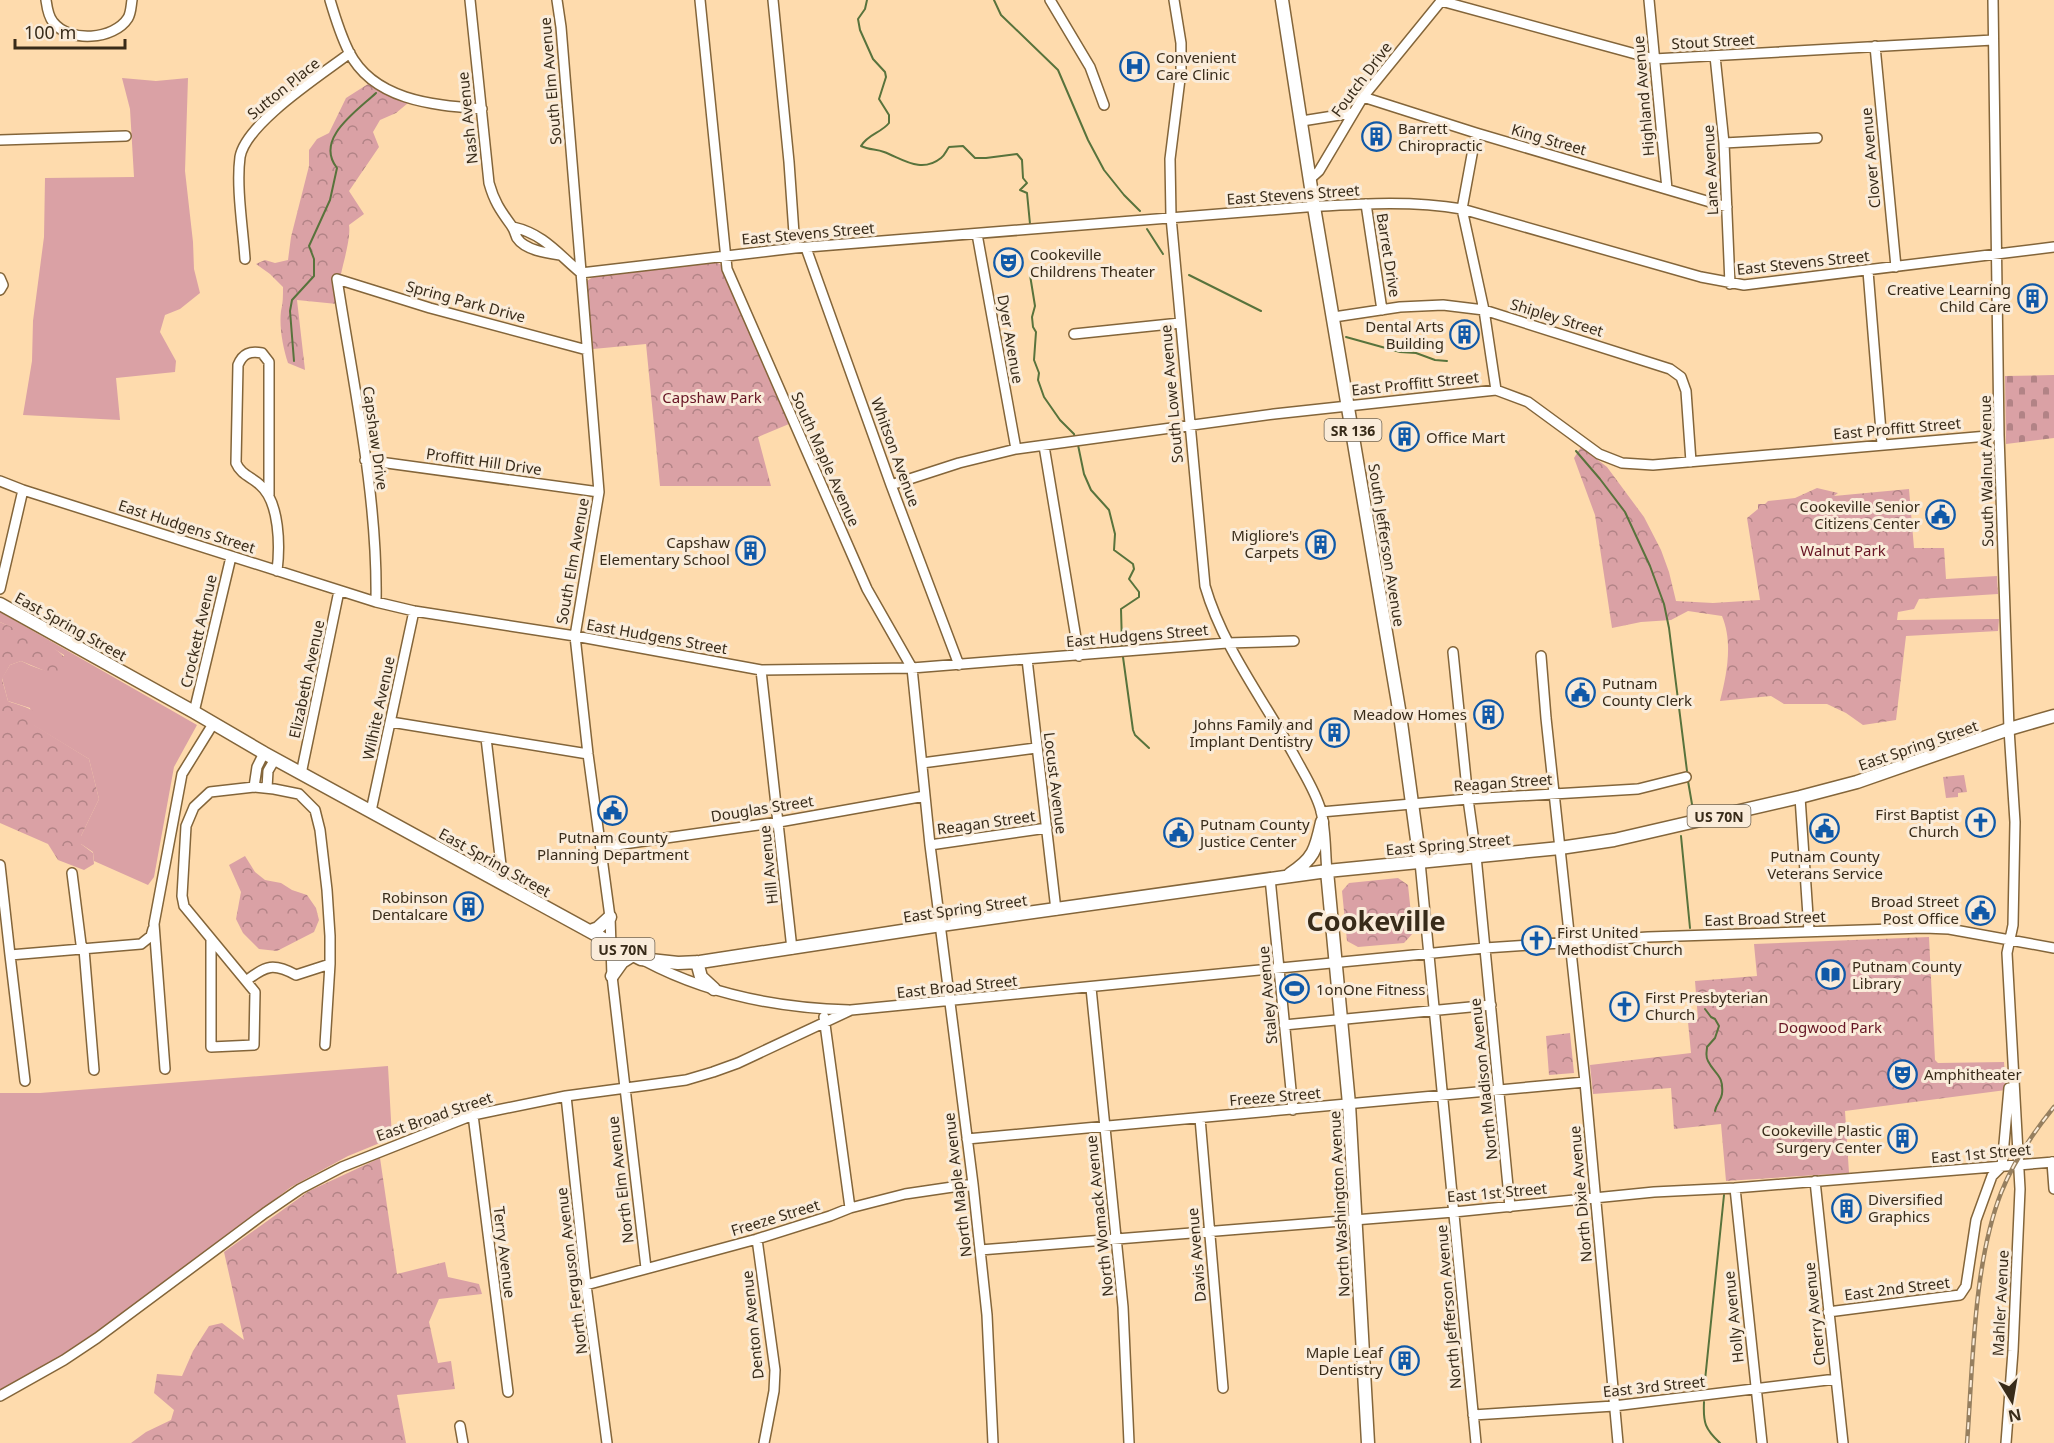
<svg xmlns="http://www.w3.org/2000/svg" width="2054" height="1443" font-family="'Noto Sans',sans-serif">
  <defs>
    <pattern id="forest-crowns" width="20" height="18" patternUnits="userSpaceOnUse" patternTransform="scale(1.5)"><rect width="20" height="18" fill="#daa1a5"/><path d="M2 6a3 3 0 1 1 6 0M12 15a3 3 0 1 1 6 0" fill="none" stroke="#b28386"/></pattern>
    <pattern id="cemetery-stones" width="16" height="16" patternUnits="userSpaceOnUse" patternTransform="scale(1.5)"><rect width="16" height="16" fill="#daa1a5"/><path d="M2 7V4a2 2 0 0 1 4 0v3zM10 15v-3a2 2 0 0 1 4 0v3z" fill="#b28386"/></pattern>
  </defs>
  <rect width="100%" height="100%" fill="#fedbad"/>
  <path fill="#daa1a5" d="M122,78L156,81L188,78L185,171L193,242L194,269L200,293L180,309L165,315L160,332L176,361L175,372L116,378L120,420L23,415L32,361L33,321L44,237L45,178L134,177L130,109Z
    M0,612L197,725L174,767L154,877L148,885L94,861L93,852L81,844V836L99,799L89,759L33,725L30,708L8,701L2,678L10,665L21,661C35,668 48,673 64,672V655L43,642L0,622Z
    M388,1066L392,1138L348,1156L291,1187L135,1306L60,1357L0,1392V1093H40Z"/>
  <path fill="url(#forest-crowns)" d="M368,84L381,92L408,103L396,113L380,120L373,132L379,147L349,191L364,214L349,225C351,237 344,260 341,274L333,276L337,304L297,300L305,370L288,363C283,348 279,327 281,311C283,303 283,296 283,287L270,274L256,264L265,260L275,263L288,260L291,237L309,166V150L317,139L329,133L346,98Z
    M715,261L721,265L789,424L758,437L771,486H660L646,344L593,349L587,281L594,276Z
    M1581,447L1607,467L1644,517L1661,550L1669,572L1676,601L1713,603L1760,600L1747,518L1758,509V504H1765L1768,501L1795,498L1817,488L1838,493L1834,496L1909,489L1914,548H1944L1946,579L1997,576L1998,594L1919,599L1914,609L1898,612L1897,620L1999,619L1998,631L1906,636L1896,720L1863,725L1846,713L1827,704H1784L1771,696L1720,701C1727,674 1733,642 1722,616L1688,611L1671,620L1641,622L1612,628L1595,515L1574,458Z
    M0,622C22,632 55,642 69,663L64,673H50L21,661L10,665L2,679L8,701C17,705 28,706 35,713L34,725L89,759L99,799L81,836V844L93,853L94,864L84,870L58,860L48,844L0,823Z
    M1964,775L1967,792L1958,793V797L1946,798L1943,777Z
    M245,856L255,872L265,880L281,883L292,890L307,895L316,908L319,920L314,932L277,951L259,949L243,933L236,919L241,892L229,865Z
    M1398,878L1408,885L1413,933L1404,943L1358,947L1347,941L1342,891L1349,883Z
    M1929,937L1935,1060L1938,1063L2004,1062L2006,1090L1845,1111L1849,1173L1726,1181L1721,1124L1674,1129L1671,1088L1593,1094L1590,1065L1691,1053L1688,1022L1698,1019L1695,981L1757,976L1754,944Z
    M1570,1033L1574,1073L1549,1075L1546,1036Z
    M380,1158L397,1274L445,1262L448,1277L479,1284L482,1294L439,1299L429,1322L438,1363L451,1361L455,1389L397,1395L406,1443H131L146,1432L171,1420L174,1410L154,1393L157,1374L182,1376L193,1351L209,1326L222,1323L244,1340L224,1252L309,1191Z"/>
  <path fill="url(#cemetery-stones)" d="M2054,375V438L2006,444L2005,376Z"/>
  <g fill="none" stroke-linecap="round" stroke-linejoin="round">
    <path stroke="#58733c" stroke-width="2" d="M867,0L865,9L858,19L860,30L873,59L885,72L886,77L879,99L889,115V123C881,133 868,134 861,146C869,150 876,149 884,152C903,159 921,174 941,158C945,155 946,151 949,147L963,146L975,158H986L1017,154L1022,160L1023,178L1027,183L1020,190L1027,193L1030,224
      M994,0L1001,15L1058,70L1088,140L1104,170L1124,195L1140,211
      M1147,229L1163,254
      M1030,275L1035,306L1032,317L1033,327L1036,332L1034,360L1039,373L1038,380L1044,397L1060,420L1074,434L1075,439
      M1189,275L1261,311
      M1346,337L1400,352L1416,353L1435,360L1447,361
      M294,361L290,311L292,300L314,276V259L309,246L330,200L337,168C314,139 357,111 376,93
      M1078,445L1084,474L1091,490L1109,510L1115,534L1114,550L1133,564L1134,569L1129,579L1139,592V597L1121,609L1122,645
      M1576,451L1600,479L1625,512L1650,566L1664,604L1669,628L1687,771
      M1123,657L1133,730L1135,735L1149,748
      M1688,781L1693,810
      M1681,836L1690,928
      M1705,1009L1711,1017L1715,1019L1719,1026L1715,1038L1707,1047C1707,1052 1705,1056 1708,1061C1715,1075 1724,1075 1722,1094C1721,1101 1716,1104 1715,1111
      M1704,1390L1724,1195
      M1704,1402C1703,1423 1705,1429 1720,1443"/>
    <defs>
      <path id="minor" d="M46,0C47,7 48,16 53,22C69,43 114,40 128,18C131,13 131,6 132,0
        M330,0C335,17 341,36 349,52C374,101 434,105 482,109
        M470,0L489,183C494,201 500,210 511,225C514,229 515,233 517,238C525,250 546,253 560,255
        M557,0L561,27L599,492L575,636L588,754L610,917L612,976L646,1268
        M700,0L727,269L867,589L912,668L930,845L973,1184L987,1315L993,1443
        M773,0L789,162L795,248
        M1050,0L1090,67L1104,105
        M1174,0L1181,43V71L1170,159L1171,217L1205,586C1223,648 1264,700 1295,757C1304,774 1316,792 1321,811C1326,830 1325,852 1327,871
        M1649,0L1667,189
        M1993,0L1999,435L2009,729L2015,822L2013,925L2007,953L2020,1189L2013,1351L2006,1443
        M1441,1L1654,59L1993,40
        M1875,46L1896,267
        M1715,56L1724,143L1730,284
        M1363,97L1476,133L1727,207
        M1302,121L1352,113
        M1476,133L1462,209L1484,310L1496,390
        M0,140L126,136
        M1724,143L1817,138
        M1310,179L1319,171L1363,97L1442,0
        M1366,204L1382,310
        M513,227C544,234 558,254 581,273
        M977,234L1016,449
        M806,248L891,485L959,665
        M245,259C243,229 236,187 240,157C246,123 321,75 350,53
        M1868,271L1882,444
        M581,273L795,248L1306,207C1358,204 1410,200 1462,209L1701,277L1744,285L2054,247
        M0,278L3,285L0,290
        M1334,317L1400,307L1443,305L1484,310L1670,369L1681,377L1686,391L1691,462
        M1074,334L1180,323
        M1044,446L1079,656
        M365,460L599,492
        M0,481L23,490L376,602L414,611L575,636L761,670L912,668L1227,643L1294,641
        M891,485L959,463L1016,449L1274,414L1496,390L1528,402L1599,454L1622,463L1653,465L1999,435
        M269,495V362L262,353C250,351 243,353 238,365L236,463C241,475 252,477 260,485C280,502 280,547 277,571
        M0,589L23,490
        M376,602C378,496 353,384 337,279L430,308L587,350
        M1453,652L1468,799L1476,856L1510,1207
        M1541,656L1546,718L1585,1082L1618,1443
        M1027,659L1056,910
        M761,670L792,949
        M194,712L231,557
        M391,722L588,754
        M486,738L503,882
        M922,763L1036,748
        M301,774L339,591
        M254,787L257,767L264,753
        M267,788L268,771L275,759
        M1800,797L1809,931
        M371,811L414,611
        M1321,812L1468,799L1638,789L1686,777
        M930,845L1047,828
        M602,847L779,822L925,796
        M1420,862L1476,1443
        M0,865L10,955
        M72,873L81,944L84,949L94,1070
        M1270,878L1293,1110
        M211,939V1047L254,1045L255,992L184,906L182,896L186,826L194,807L210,792L254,787L274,789L299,794L315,810L320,830L327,890L330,936V964L296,975C274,963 266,965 246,981
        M645,961C707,994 780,1008 849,1010
        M1091,988L1123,1307L1129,1443
        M824,1017L850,1208
        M1284,1025L1491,1005
        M325,1045L330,964
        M165,1069L154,924L182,774L213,724
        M25,1081L10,955L141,944L151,936L153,929
        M566,1096L586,1285L607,1443
        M473,1115L508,1392
        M1200,1118L1223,1388
        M967,1139L1585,1082
        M2052,1162L2054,1189
        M1815,1181L1843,1443
        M1735,1188L1762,1443
        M757,1239L775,1370L774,1391L764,1443
        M980,1250L1454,1212L1654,1192L1735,1188L2054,1162
        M586,1285L757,1239L830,1216L850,1208L905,1194L973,1184
        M1828,1312L1960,1295L1966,1286L1976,1220L1992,1176L2002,1166L2009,1088
        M0,1396L64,1360L97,1338L265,1213L300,1189L342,1167L473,1115L566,1096L686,1080L713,1072L738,1063L851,1010L1485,948L1648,937L1924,928L1949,929L2054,948
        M1473,1415L1614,1406L1836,1379
        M460,1426L463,1443"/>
      <path id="major" d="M1282,0L1314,207L1400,715L1420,862
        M0,604L194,712L264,753L633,955L641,959L678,963L700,962L941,925L1327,871L1560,848L1614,840L1800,797L1857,782L2009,729L2054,716
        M1327,871L1349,1104L1368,1443
        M1290,874C1314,859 1316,849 1322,822
        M590,931L598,928L610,917
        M697,962L701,977L714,989
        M612,976L622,962L633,955"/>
    </defs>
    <use href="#minor" stroke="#83653a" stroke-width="12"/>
    <use href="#major" stroke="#83653a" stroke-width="15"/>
    <use href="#minor" stroke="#fff" stroke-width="9"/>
    <use href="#major" stroke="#fff" stroke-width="12"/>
    <defs>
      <path id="rail" d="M1967,1443C1973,1366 1973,1265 2001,1193C2013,1162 2033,1133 2054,1107"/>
    </defs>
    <use href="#rail" stroke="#967f5f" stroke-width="4.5"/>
    <use href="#rail" stroke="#faecda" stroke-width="2" stroke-dasharray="7" stroke-linecap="butt"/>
  </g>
  <defs>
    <symbol id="hospital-ring" viewBox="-11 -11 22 22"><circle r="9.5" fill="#faecda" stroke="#1059a8" stroke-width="1.5"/><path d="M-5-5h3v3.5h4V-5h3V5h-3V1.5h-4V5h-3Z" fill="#1059a8"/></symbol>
    <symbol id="building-ring" viewBox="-11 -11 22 22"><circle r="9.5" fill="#faecda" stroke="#1059a8" stroke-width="1.5"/><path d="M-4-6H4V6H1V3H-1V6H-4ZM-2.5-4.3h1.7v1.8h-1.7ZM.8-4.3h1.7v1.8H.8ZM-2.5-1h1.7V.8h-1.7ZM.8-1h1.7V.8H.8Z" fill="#1059a8"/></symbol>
    <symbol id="theatre-ring" viewBox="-11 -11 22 22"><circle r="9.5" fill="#faecda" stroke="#1059a8" stroke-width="1.5"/><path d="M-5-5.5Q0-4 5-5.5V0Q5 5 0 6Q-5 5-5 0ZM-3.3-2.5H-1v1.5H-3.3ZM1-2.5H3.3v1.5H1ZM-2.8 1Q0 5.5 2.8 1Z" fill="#1059a8"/></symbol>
    <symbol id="civic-ring" viewBox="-11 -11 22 22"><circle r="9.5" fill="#faecda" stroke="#1059a8" stroke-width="1.5"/><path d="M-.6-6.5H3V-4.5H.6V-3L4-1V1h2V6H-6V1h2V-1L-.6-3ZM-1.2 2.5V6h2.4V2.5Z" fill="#1059a8"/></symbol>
    <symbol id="church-ring" viewBox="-11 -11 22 22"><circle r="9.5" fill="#faecda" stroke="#1059a8" stroke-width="1.5"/><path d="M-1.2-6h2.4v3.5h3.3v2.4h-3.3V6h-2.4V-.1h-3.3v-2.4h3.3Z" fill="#1059a8"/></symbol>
    <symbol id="library-ring" viewBox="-11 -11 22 22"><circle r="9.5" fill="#faecda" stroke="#1059a8" stroke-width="1.5"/><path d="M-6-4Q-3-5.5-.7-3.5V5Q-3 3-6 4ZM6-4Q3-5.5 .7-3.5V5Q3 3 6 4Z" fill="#1059a8"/></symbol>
    <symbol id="stadium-ring" viewBox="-11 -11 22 22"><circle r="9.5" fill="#faecda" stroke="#1059a8" stroke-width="1.5"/><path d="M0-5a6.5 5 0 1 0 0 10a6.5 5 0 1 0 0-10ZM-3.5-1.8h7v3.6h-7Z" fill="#1059a8"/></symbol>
  </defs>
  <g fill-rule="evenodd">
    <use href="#hospital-ring" x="1118" y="50" width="33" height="33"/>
    <use href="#building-ring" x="1360" y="120" width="33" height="33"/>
    <use href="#theatre-ring" x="992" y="246" width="33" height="33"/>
    <use href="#building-ring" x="2016" y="282" width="33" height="33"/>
    <use href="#building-ring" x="1448" y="318" width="33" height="33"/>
    <use href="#building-ring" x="1388" y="420" width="33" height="33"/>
    <use href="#civic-ring" x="1924" y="498" width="33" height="33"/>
    <use href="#building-ring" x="1304" y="528" width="33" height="33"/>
    <use href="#building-ring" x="734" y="534" width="33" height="33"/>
    <use href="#civic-ring" x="1564" y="676" width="33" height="33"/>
    <use href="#building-ring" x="1472" y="698" width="33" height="33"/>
    <use href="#building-ring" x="1318" y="716" width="33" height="33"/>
    <use href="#civic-ring" x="596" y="794" width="33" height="33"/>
    <use href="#church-ring" x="1964" y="806" width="33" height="33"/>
    <use href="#civic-ring" x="1808" y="812" width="33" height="33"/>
    <use href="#civic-ring" x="1162" y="816" width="33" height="33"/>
    <use href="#building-ring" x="452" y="890" width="33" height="33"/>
    <use href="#civic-ring" x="1964" y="894" width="33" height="33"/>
    <use href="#church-ring" x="1520" y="924" width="33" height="33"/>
    <use href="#library-ring" x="1814" y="958" width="33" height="33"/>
    <use href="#stadium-ring" x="1278" y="972" width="33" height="33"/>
    <use href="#church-ring" x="1608" y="990" width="33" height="33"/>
    <use href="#theatre-ring" x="1886" y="1058" width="33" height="33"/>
    <use href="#building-ring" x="1886" y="1122" width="33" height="33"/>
    <use href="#building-ring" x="1830" y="1192" width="33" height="33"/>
    <use href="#building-ring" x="1388" y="1344" width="33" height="33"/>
  </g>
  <g text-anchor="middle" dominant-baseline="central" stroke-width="6" stroke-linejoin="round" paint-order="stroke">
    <g fill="#faecda" stroke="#726553" stroke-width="1.5">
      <rect x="1324.5" y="419" width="57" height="22" rx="4.5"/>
      <rect x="1687.5" y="805" width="63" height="22" rx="4.5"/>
      <rect x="591.5" y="938" width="63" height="22" rx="4.5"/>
    </g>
    <g font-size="14" font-weight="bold" fill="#382b19">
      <text x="1353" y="430">SR 136</text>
      <text x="1719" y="816">US 70N</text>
      <text x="623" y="949">US 70N</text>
    </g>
    <g font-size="15" fill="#382b19" stroke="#faecda">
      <text transform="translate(1713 41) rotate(-3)">Stout Street</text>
      <text transform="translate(1361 79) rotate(-53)">Foutch Drive</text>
      <text transform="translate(550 81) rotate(-95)">South Elm Avenue</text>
      <text transform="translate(283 88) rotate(-39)">Sutton Place</text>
      <text transform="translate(1643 96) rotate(-95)">Highland Avenue</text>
      <text transform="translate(467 118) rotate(-96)">Nash Avenue</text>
      <text transform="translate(1549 139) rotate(16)">King Street</text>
      <text transform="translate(1870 158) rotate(-95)">Clover Avenue</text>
      <text transform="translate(1710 170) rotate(-93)">Lane Avenue</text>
      <text transform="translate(1293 194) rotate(-4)">East Stevens Street</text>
      <text transform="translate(808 233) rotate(-5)">East Stevens Street</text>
      <text transform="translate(1389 255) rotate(81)">Barret Drive</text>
      <text transform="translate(1803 262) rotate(-6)">East Stevens Street</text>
      <text transform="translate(466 301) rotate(15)">Spring Park Drive</text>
      <text transform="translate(1557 317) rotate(17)">Shipley Street</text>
      <text transform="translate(1011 339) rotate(80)">Dyer Avenue</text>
      <text transform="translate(1415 383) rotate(-6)">East Proffitt Street</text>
      <text transform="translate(1171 394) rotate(-95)">South Lowe Avenue</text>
      <text transform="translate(1897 428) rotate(-5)">East Proffitt Street</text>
      <text transform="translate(376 438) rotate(82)">Capshaw Drive</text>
      <text transform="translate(896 452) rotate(70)">Whitson Avenue</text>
      <text transform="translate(826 459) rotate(66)">South Maple Avenue</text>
      <text transform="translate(484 461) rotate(8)">Proffitt Hill Drive</text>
      <text transform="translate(1986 471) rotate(-91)">South Walnut Avenue</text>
      <text transform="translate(187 526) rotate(18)">East Hudgens Street</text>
      <text transform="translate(1387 545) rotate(81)">South Jefferson Avenue</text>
      <text transform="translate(572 561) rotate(-80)">South Elm Avenue</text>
      <text transform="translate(71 626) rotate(29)">East Spring Street</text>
      <text transform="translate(198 631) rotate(-77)">Crockett Avenue</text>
      <text transform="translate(1137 635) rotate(-5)">East Hudgens Street</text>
      <text transform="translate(657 636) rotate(10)">East Hudgens Street</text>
      <text transform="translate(306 679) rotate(-78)">Elizabeth Avenue</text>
      <text transform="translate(378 708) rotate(-78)">Wilhite Avenue</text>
      <text transform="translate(1918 745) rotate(-19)">East Spring Street</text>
      <text transform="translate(1503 782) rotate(-4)">Reagan Street</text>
      <text transform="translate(1056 783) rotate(83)">Locust Avenue</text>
      <text transform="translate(762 808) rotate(-9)">Douglas Street</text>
      <text transform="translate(986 822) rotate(-8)">Reagan Street</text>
      <text transform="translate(1448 844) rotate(-5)">East Spring Street</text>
      <text transform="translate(495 862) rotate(29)">East Spring Street</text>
      <text transform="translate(768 865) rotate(-96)">Hill Avenue</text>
      <text transform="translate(965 908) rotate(-8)">East Spring Street</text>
      <text transform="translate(1765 918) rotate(-2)">East Broad Street</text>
      <text transform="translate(957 986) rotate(-6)">East Broad Street</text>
      <text transform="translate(1267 995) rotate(-95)">Staley Avenue</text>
      <text transform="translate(1483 1079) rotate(-96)">North Madison Avenue</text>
      <text transform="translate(1275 1096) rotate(-5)">Freeze Street</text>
      <text transform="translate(434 1116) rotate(-19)">East Broad Street</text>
      <text transform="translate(1981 1153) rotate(-5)">East 1st Street</text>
      <text transform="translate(620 1180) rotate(-97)">North Elm Avenue</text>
      <text transform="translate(957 1185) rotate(-97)">North Maple Avenue</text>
      <text transform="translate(1497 1192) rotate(-5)">East 1st Street</text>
      <text transform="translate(1580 1194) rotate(-95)">North Dixie Avenue</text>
      <text transform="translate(1339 1204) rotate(-93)">North Washington Avenue</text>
      <text transform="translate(1099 1216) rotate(-96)">North Womack Avenue</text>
      <text transform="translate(775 1217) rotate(-17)">Freeze Street</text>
      <text transform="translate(505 1252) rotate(83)">Terry Avenue</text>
      <text transform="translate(1196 1255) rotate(-95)">Davis Avenue</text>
      <text transform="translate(571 1271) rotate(-97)">North Ferguson Avenue</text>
      <text transform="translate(1897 1288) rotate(-7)">East 2nd Street</text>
      <text transform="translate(2000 1303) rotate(-87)">Mahler Avenue</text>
      <text transform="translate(1448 1307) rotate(-95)">North Jefferson Avenue</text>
      <text transform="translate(1814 1314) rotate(-96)">Cherry Avenue</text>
      <text transform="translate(1733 1317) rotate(-96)">Holly Avenue</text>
      <text transform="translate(752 1325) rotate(-96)">Denton Avenue</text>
      <text transform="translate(1654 1386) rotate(-6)">East 3rd Street</text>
    </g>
    <g font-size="15" fill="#382b19" stroke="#faecda" text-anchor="start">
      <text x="1156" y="57">Convenient<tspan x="1156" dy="17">Care Clinic</tspan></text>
      <text x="1398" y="128">Barrett<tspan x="1398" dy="17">Chiropractic</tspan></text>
      <text x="1030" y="254">Cookeville<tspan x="1030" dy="17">Childrens Theater</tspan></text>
      <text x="2011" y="289" text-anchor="end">Creative Learning<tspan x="2011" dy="17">Child Care</tspan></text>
      <text x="1444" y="326" text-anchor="end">Dental Arts<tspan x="1444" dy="17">Building</tspan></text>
      <text x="1426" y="437">Office Mart</text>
      <text x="1920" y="506" text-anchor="end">Cookeville Senior<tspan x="1920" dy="17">Citizens Center</tspan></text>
      <text x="1299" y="535" text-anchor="end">Migliore's<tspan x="1299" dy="17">Carpets</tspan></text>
      <text x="730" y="542" text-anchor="end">Capshaw<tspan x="730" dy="17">Elementary School</tspan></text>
      <text x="1602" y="683">Putnam<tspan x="1602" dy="17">County Clerk</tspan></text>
      <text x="1467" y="714" text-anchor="end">Meadow Homes</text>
      <text x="1313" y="724" text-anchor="end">Johns Family and<tspan x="1313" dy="17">Implant Dentistry</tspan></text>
      <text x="1959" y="814" text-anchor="end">First Baptist<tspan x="1959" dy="17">Church</tspan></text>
      <text x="1200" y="824">Putnam County<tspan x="1200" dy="17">Justice Center</tspan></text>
      <text x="613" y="837" text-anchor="middle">Putnam County<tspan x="613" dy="17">Planning Department</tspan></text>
      <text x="1825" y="856" text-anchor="middle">Putnam County<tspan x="1825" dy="17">Veterans Service</tspan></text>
      <text x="448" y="897" text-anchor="end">Robinson<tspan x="448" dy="17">Dentalcare</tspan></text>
      <text x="1959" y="901" text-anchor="end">Broad Street<tspan x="1959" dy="17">Post Office</tspan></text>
      <text x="1557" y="932">First United<tspan x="1557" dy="17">Methodist Church</tspan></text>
      <text x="1852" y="966">Putnam County<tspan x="1852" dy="17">Library</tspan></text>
      <text x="1316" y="989">1onOne Fitness</text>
      <text x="1645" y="997">First Presbyterian<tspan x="1645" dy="17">Church</tspan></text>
      <text x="1924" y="1074">Amphitheater</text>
      <text x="1882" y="1130" text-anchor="end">Cookeville Plastic<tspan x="1882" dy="17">Surgery Center</tspan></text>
      <text x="1868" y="1199">Diversified<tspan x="1868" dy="17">Graphics</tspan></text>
      <text x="1383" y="1352" text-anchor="end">Maple Leaf<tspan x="1383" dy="17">Dentistry</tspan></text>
    </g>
    <g font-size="15" fill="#661424" stroke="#faecda">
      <text x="712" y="397">Capshaw Park</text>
      <text x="1843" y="550">Walnut Park</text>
      <text x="1830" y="1027">Dogwood Park</text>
    </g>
    <g font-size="27" font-weight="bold" fill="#382b19" stroke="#faecda">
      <text x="1376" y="920">Cookeville</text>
    </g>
  </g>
  <g transform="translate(2012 1401) rotate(169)" stroke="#faecda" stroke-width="4.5" paint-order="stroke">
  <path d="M0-4.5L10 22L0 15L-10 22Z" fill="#382b19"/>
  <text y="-9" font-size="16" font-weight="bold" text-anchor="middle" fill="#382b19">N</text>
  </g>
  <path d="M15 39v9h110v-9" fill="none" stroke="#382b19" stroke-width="3"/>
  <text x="24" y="39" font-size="18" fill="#382b19" stroke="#faecda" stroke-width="4.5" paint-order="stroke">100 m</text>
</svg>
